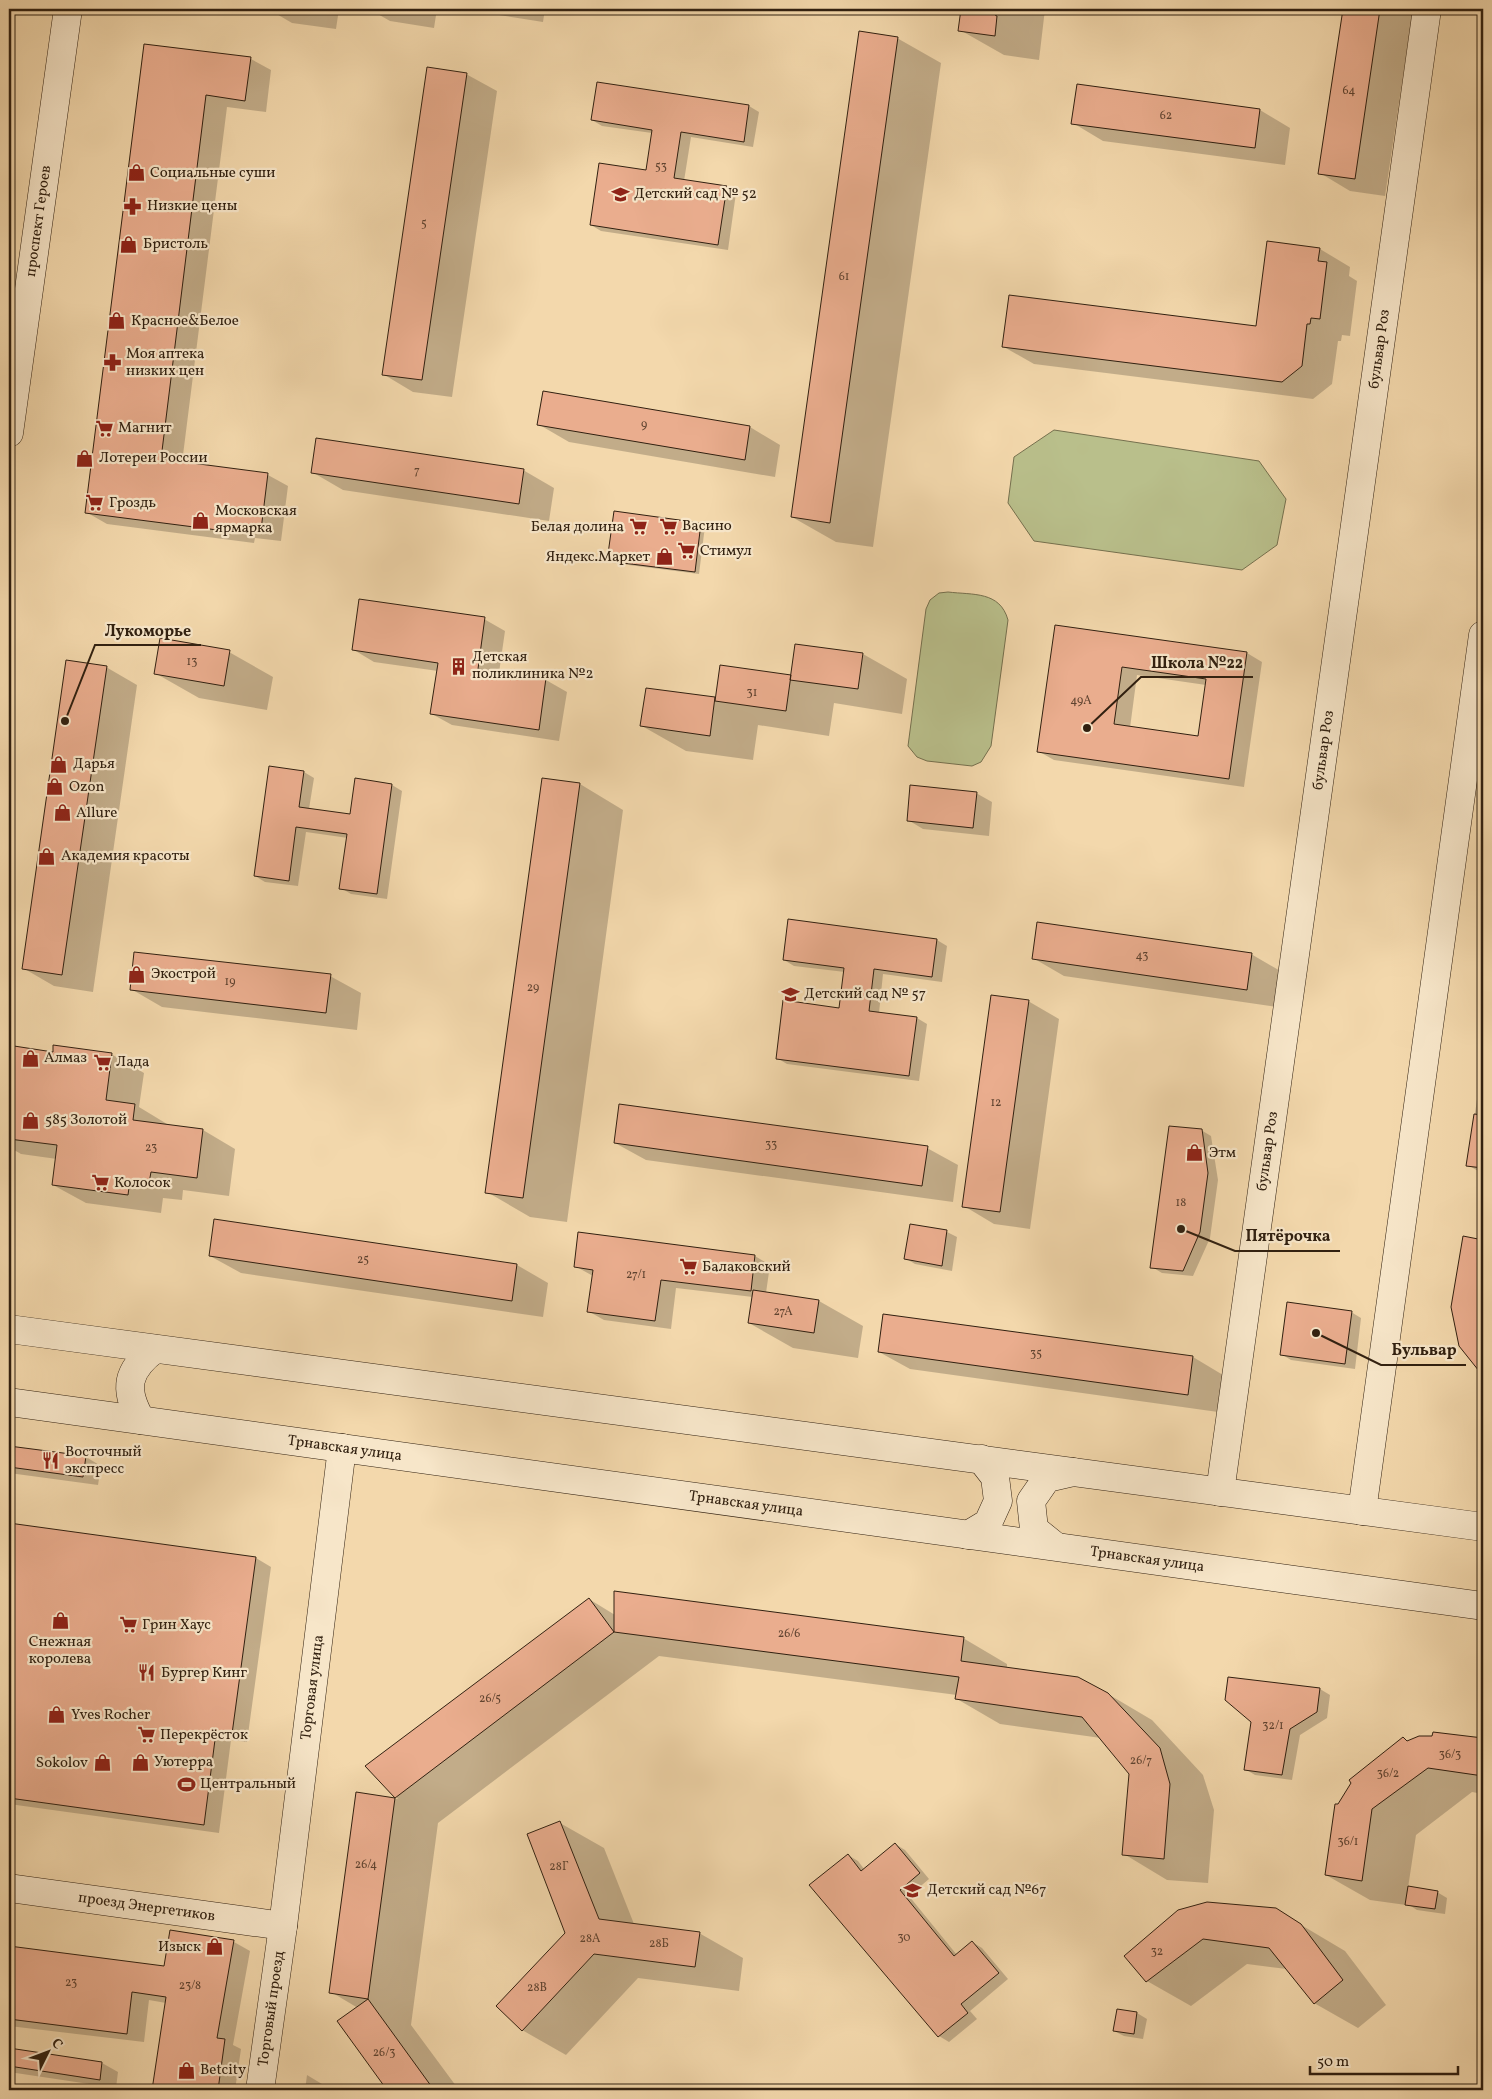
<svg xmlns="http://www.w3.org/2000/svg" width="1492" height="2099" font-family="Vollkorn,serif">
  <rect width="100%" height="100%" fill="#f3d8ac"/>
  <filter id="stains"><feTurbulence type="fractalNoise" baseFrequency=".004" numOctaves="4"/><feColorMatrix values="0 0 0 0 .2 0 0 0 0 .09 0 0 0 0 .02 0 0 0 .5 -.17"/></filter>
  <radialGradient id="worn" r=".72"><stop offset=".6" stop-color="#630" stop-opacity="0"/><stop offset="1" stop-color="#630" stop-opacity=".3"/></radialGradient>
  <path fill="#b9bf8b" stroke="#75704e" d="M1054,430L1259,461L1286,499L1277,545L1242,570L1034,541L1008,503L1014,457Z
    M948,592C973,595 1000,591 1008,620L991,746L981,762L972,766L927,761L917,757L908,746L926,609L930,600L939,593Z"/>
  <path fill="#0003" fill-rule="evenodd" d="M268,9H339L336,29L292,23Z
    M369,9H437L434,28L390,21Z
    M462,9H545L543,22Z
    M771,9H803L802,13Z
    M962,9H1045L1039,60L1004,55L960,30Z
    M1344,9H1413L1385,196L1350,191L1320,173Z
    M897,38L941,63L873,547L836,542L792,517Z
    M145,45L251,59L271,70L266,112L227,107L182,463L268,475L288,486L281,541L255,538L254,543L107,524L86,512Z
    M466,74L497,91L452,397L413,392L383,374Z
    M1078,85L1260,110L1290,128L1285,165L1103,141L1073,123Z
    M749,106L759,112L753,147L691,137L684,181L726,187L736,193L728,250L601,231L591,225L647,172L652,133L602,126L592,120Z
    M1320,249L1350,267L1349,276L1357,281L1350,336L1342,335L1341,341H1338L1332,384L1313,399L1034,364L1004,347L1257,327Z
    M544,392L750,427L780,445L775,477L569,442L538,424Z
    M523,470L554,488L549,521L343,490L312,472Z
    M701,524L705,526L699,574L613,563L609,560Z
    M484,619L505,631L499,673L546,680L567,692L559,741L452,725L432,714L438,671L374,662L354,650Z
    M1056,626L1247,653L1262,662L1244,787L1054,760L1038,751ZM1137,675L1206,685L1199,737L1130,728Z
    M229,652L273,677L267,710L199,698L155,673Z
    M863,654L907,679L902,714L834,703L829,736L758,725L753,760L686,751L642,726L714,698L716,699Z
    M106,667L137,685L93,992L54,986L23,968Z
    M304,772L314,778L309,809L351,815L392,785L402,791L387,899L351,894L341,888L348,838L306,832L298,886L265,882L255,876Z
    M580,784L623,810L567,1222L530,1217L487,1192Z
    M976,793L992,802L989,836L923,829L908,820Z
    M937,940L947,946L942,982L883,974L879,1013L917,1018L927,1024L919,1081L787,1064L777,1058L840,1009L845,972L794,966L784,960Z
    M1251,954L1282,972L1277,1007L1064,976L1033,958Z
    M330,976L361,993L357,1030L162,1007L131,989Z
    M1028,1001L1059,1019L1030,1229L994,1224L964,1206Z
    M54,1053L111,1054L144,1073L139,1107L167,1124V1126L203,1130L235,1149L229,1196L183,1190L182,1200L163,1198L161,1213L86,1203L53,1185L57,1159L21,1154L9,1147V1083Z
    M1483,1055V1174L1468,1165Z
    M1201,1130L1211,1136L1218,1180L1210,1238L1193,1276L1162,1273L1152,1267Z
    M615,1143L927,1148L958,1165L953,1202L646,1160Z
    M215,1221L517,1265L548,1283L543,1317L241,1273L210,1256Z
    M911,1226L947,1232L957,1237L952,1271L915,1264L905,1258Z
    M1464,1238L1483,1241V1374L1460,1346Z
    M755,1256L770,1265L766,1293L819,1301L863,1326L858,1358L793,1348L749,1323L753,1297L676,1288L671,1329L604,1320L588,1311L593,1276L575,1266Z
    M1351,1312L1361,1318L1355,1369L1291,1360L1281,1354Z
    M884,1315L1193,1357L1223,1375L1218,1412L910,1369L879,1352Z
    M9,1447L86,1457L101,1466L98,1485L9,1473Z
    M9,1524L256,1558L271,1567L247,1742L231,1740L219,1833L9,1804Z
    M589,1599L615,1615L963,1638L1007,1664V1668L1108,1694L1152,1720L1203,1775L1214,1810L1208,1883L1167,1880L1124,1854L1130,1774L1101,1738L1000,1724L957,1699V1695L659,1656L438,1823L411,2025L459,2090H389L339,2021L358,2008L331,1992L357,1794L398,1799L367,1766Z
    M1229,1678L1320,1689L1330,1695L1327,1718L1300,1735L1292,1780L1255,1775L1245,1769L1252,1721Z
    M1434,1733L1483,1739V1794L1472,1792L1416,1835L1408,1888L1437,1892L1447,1898L1445,1914L1417,1910L1406,1903V1905L1370,1900L1326,1875L1338,1806L1403,1739L1409,1742L1433,1737Z
    M560,1823L604,1848L634,1924L699,1933L743,1958L739,1991L638,1978L566,2055L522,2030L567,1933Z
    M895,1844L905,1850L929,1879L909,1896L957,1955L972,1942L982,1948L1008,1979L970,2011L977,2019L949,2042L939,2036L848,1855L858,1861L864,1869Z
    M1276,1910L1345,1951L1386,2005L1358,2028L1314,2003L1287,1969L1247,1964L1191,2006L1147,1981L1126,1956Z
    M171,1931L234,1942L250,1951L233,2045L241,2049L235,2090L154,2089L166,2003L149,2000L144,2042L9,2026V1948L165,1967Z
    M1137,2013L1147,2019L1143,2039L1124,2036L1114,2031Z
    M9,2049L102,2063L118,2072L116,2088L9,2072Z
    M307,2075L322,2084L327,2090H305Z"/>
  <path fill="#eaad8e" stroke="#312010" fill-rule="evenodd" d="M961,9H996L995,15L997,16L995,36L958,31Z
    M1343,9H1380L1355,179L1318,174Z
    M859,31L898,37L830,523L791,517Z
    M144,44L251,57L245,101L206,95L161,459L268,473L261,530L234,527L233,532L85,513Z
    M427,67L467,73L422,380L382,375Z
    M597,82L749,105L744,142L681,132L674,178L727,186L718,245L590,225L599,163L646,170L652,130L591,120Z
    M1077,84L1260,109L1255,148L1071,124Z
    M1267,241L1320,248L1318,261L1327,262L1320,319L1311,318L1310,324H1307L1302,366L1282,382L1002,347L1009,295L1256,326Z
    M543,391L750,426L745,460L537,425Z
    M316,438L524,469L519,504L311,473Z
    M614,511L701,523L695,572L607,561Z
    M359,599L485,617L478,669L546,678L539,730L430,714L438,663L352,650Z
    M1055,625L1247,652L1229,779L1037,752ZM1122,667L1206,679L1198,736L1114,724Z
    M160,638L230,650L224,686L154,674Z
    M795,644L863,653L858,689L790,680Z
    M66,660L107,666L62,975L22,969Z
    M720,665L791,675L786,711L715,701Z
    M646,688L715,697L710,736L640,726Z
    M269,766L304,771L299,807L350,814L355,778L392,784L377,894L339,889L347,834L296,827L289,881L254,876Z
    M542,778L580,783L523,1198L485,1193Z
    M910,785L977,792L973,828L907,821Z
    M788,919L937,939L932,977L874,969L869,1011L917,1017L909,1076L776,1059L783,1000L839,1008L844,968L783,960Z
    M1037,922L1252,953L1247,990L1032,959Z
    M134,952L331,974L326,1013L130,990Z
    M991,995L1029,1000L1000,1212L962,1207Z
    M53,1045L112,1053L106,1100L135,1104L133,1120L203,1129L197,1178L151,1172L149,1183L130,1180L128,1195L52,1185L57,1145L9,1139V1083L14,1046L53,1052Z
    M619,1104L928,1146L922,1186L614,1143Z
    M1474,1114L1483,1115V1168L1466,1166Z
    M1169,1126L1202,1129L1208,1173L1200,1232L1183,1271L1150,1268Z
    M214,1219L517,1264L512,1301L209,1256Z
    M910,1224L947,1230L942,1266L904,1259Z
    M578,1232L755,1255L751,1291L661,1280L655,1321L587,1312L593,1270L574,1267Z
    M1463,1236L1483,1240V1376L1459,1346L1451,1307Z
    M753,1290L819,1300L814,1333L748,1323Z
    M1287,1302L1352,1311L1345,1364L1280,1355Z
    M883,1314L1193,1356L1188,1395L878,1352Z
    M9,1446L86,1456L83,1477L9,1467Z
    M9,1523L256,1557L232,1734L216,1732L204,1825L9,1798Z
    M614,1591L964,1637L961,1661L1078,1677L1108,1693L1160,1748L1170,1784L1164,1859L1122,1855L1129,1774L1082,1717L955,1699L959,1677L614,1632Z
    M589,1598L614,1632L395,1798L365,1766Z
    M1228,1677L1320,1688L1317,1712L1290,1729L1282,1775L1244,1770L1251,1722L1225,1700Z
    M1433,1732L1483,1738V1776L1428,1768L1372,1809L1362,1881L1325,1875L1335,1804H1338L1351,1783L1349,1780L1403,1737L1407,1741L1419,1736H1432Z
    M356,1792L395,1798L368,1999L329,1993Z
    M560,1821L599,1919L700,1932L695,1967L594,1954L522,2031L496,2006L565,1933L527,1834Z
    M895,1843L920,1873L900,1890L954,1956L972,1941L999,1973L961,2004L968,2013L938,2037L809,1885L848,1854L861,1871Z
    M1408,1886L1438,1891L1435,1909L1405,1905Z
    M1207,1902L1276,1908L1301,1924L1343,1980L1314,2004L1269,1948L1203,1939L1146,1982L1124,1956L1178,1910Z
    M170,1930L234,1940L217,2038L225,2039L218,2090H152L166,1997L132,1992L127,2034L9,2019V1946L164,1966Z
    M368,1999L434,2090H387L337,2021Z
    M1117,2009L1137,2012L1134,2034L1113,2031Z
    M9,2048L102,2062L100,2080L9,2066Z"/>
  <g fill="none" stroke-linecap="round" stroke-linejoin="round">
    <defs>
      <g id="secondary">
        <path id="s1" d="M9,433L68,9"/>
        <path d="M9,1329L1483,1527"/>
        <path id="s2" d="M9,1402L1483,1606"/>
        <path d="M141,1420C123,1389 127,1370 155,1349"/>
        <path id="s3" d="M1220,1492L1427,9"/>
        <path d="M1362,1511L1483,635"/>
        <path d="M968,1535L988,1523L998,1501L995,1477L981,1459"/>
        <path d="M1055,1546L1034,1529L1031,1501L1047,1478L1073,1472"/>
        <path id="s4" d="M9,1888L283,1926"/>
        <path id="s5" d="M260,2090L283,1926L342,1448"/>
      </g>
    </defs>
    <use href="#secondary" stroke="#312010" stroke-width="29"/>
    <use href="#secondary" stroke="#f7e6c9" stroke-width="28"/>
  </g>
  <defs>
    <symbol id="shop-bare" viewBox="-9 -9 18 18"><path d="M-5-2.5h2.3a2.7 3.5 0 0 1 5.4 0H5L5.5 6h-11ZM-1.5-2.5h3a1.5 2.3 0 0 0-3 0Z" fill="#8f2418" stroke="#f7e6c9" stroke-width="2.5" paint-order="stroke"/></symbol>
    <symbol id="school-bare" viewBox="-9 -9 18 18"><path d="M0-5L7-2L0 1L-7-2ZM-4 1L0 2.5L4 1V4Q0 6-4 4Z" fill="#8f2418" stroke="#f7e6c9" stroke-width="2.5" paint-order="stroke"/></symbol>
    <symbol id="pharmacy-bare" viewBox="-9 -9 18 18"><path d="M-2-6h4v4h4v4h-4v4h-4v-4h-4v-4h4Z" fill="#8f2418" stroke="#f7e6c9" stroke-width="2.5" paint-order="stroke"/></symbol>
    <symbol id="supermarket-bare" viewBox="-9 -9 18 18"><path d="M-6-5.5h2.5l.6 2H6L4.5 2H-2.5L-4.4-4H-6ZM-1.5 3.2a1.3 1.3 0 1 0 .1 0ZM3 3.2a1.3 1.3 0 1 0 .1 0Z" fill="#8f2418" stroke="#f7e6c9" stroke-width="2.5" paint-order="stroke"/></symbol>
    <symbol id="building-bare" viewBox="-9 -9 18 18"><path d="M-4-6H4V6H1V3H-1V6H-4ZM-2.5-4.3h1.7v1.8h-1.7ZM.8-4.3h1.7v1.8H.8ZM-2.5-1h1.7V.8h-1.7ZM.8-1h1.7V.8H.8Z" fill="#8f2418" stroke="#f7e6c9" stroke-width="2.5" paint-order="stroke"/></symbol>
    <symbol id="restaurant-bare" viewBox="-9 -9 18 18"><path d="M-5-6h1v4h1v-4h1v4h1v-4h1v5L-1.5 .5V6h-2V.5L-5-1ZM5-6V6H3V1.5H1.5Q1.5-4 5-6Z" fill="#8f2418" stroke="#f7e6c9" stroke-width="2.5" paint-order="stroke"/></symbol>
    <symbol id="stadium-bare" viewBox="-9 -9 18 18"><path d="M0-5a6.5 5 0 1 0 0 10a6.5 5 0 1 0 0-10ZM-3.5-1.8h7v3.6h-7Z" fill="#8f2418" stroke="#f7e6c9" stroke-width="2.5" paint-order="stroke"/></symbol>
  </defs>
  <g fill-rule="evenodd">
    <use href="#shop-bare" x="124" y="160" width="25" height="25"/>
    <use href="#school-bare" x="608" y="182" width="25" height="25"/>
    <use href="#pharmacy-bare" x="120" y="194" width="25" height="25"/>
    <use href="#shop-bare" x="116" y="232" width="25" height="25"/>
    <use href="#shop-bare" x="104" y="308" width="25" height="25"/>
    <use href="#pharmacy-bare" x="100" y="350" width="25" height="25"/>
    <use href="#supermarket-bare" x="92" y="416" width="25" height="25"/>
    <use href="#shop-bare" x="72" y="446" width="25" height="25"/>
    <use href="#supermarket-bare" x="82" y="490" width="25" height="25"/>
    <use href="#shop-bare" x="188" y="508" width="25" height="25"/>
    <use href="#supermarket-bare" x="656" y="514" width="25" height="25"/>
    <use href="#supermarket-bare" x="626" y="514" width="25" height="25"/>
    <use href="#supermarket-bare" x="674" y="538" width="25" height="25"/>
    <use href="#shop-bare" x="652" y="544" width="25" height="25"/>
    <use href="#building-bare" x="446" y="654" width="25" height="25"/>
    <use href="#shop-bare" x="46" y="752" width="25" height="25"/>
    <use href="#shop-bare" x="42" y="774" width="25" height="25"/>
    <use href="#shop-bare" x="50" y="800" width="25" height="25"/>
    <use href="#shop-bare" x="34" y="844" width="25" height="25"/>
    <use href="#shop-bare" x="124" y="962" width="25" height="25"/>
    <use href="#school-bare" x="778" y="982" width="25" height="25"/>
    <use href="#shop-bare" x="18" y="1046" width="25" height="25"/>
    <use href="#supermarket-bare" x="90" y="1050" width="25" height="25"/>
    <use href="#shop-bare" x="18" y="1108" width="25" height="25"/>
    <use href="#shop-bare" x="1182" y="1140" width="25" height="25"/>
    <use href="#supermarket-bare" x="88" y="1170" width="25" height="25"/>
    <use href="#supermarket-bare" x="676" y="1254" width="25" height="25"/>
    <use href="#restaurant-bare" x="38" y="1448" width="25" height="25"/>
    <use href="#shop-bare" x="48" y="1608" width="25" height="25"/>
    <use href="#supermarket-bare" x="116" y="1612" width="25" height="25"/>
    <use href="#restaurant-bare" x="134" y="1660" width="25" height="25"/>
    <use href="#shop-bare" x="44" y="1702" width="25" height="25"/>
    <use href="#supermarket-bare" x="134" y="1722" width="25" height="25"/>
    <use href="#shop-bare" x="128" y="1750" width="25" height="25"/>
    <use href="#shop-bare" x="90" y="1750" width="25" height="25"/>
    <use href="#stadium-bare" x="174" y="1772" width="25" height="25"/>
    <use href="#school-bare" x="900" y="1878" width="25" height="25"/>
    <use href="#shop-bare" x="202" y="1934" width="25" height="25"/>
    <use href="#shop-bare" x="174" y="2058" width="25" height="25"/>
  </g>
  <g text-anchor="middle" dominant-baseline="central" stroke-width="4.5" stroke-linejoin="round" paint-order="stroke">
    <g font-size="12" fill="#5f4330">
      <text x="1349" y="91">64</text>
      <text x="1166" y="116">62</text>
      <text x="661" y="167">53</text>
      <text x="424" y="224">5</text>
      <text x="844" y="277">61</text>
      <text x="644" y="425">9</text>
      <text x="417" y="471">7</text>
      <text x="192" y="662">13</text>
      <text x="752" y="693">31</text>
      <text x="1081" y="701">49А</text>
      <text x="1142" y="956">43</text>
      <text x="230" y="982">19</text>
      <text x="533" y="988">29</text>
      <text x="996" y="1103">12</text>
      <text x="771" y="1145">33</text>
      <text x="151" y="1148">23</text>
      <text x="1181" y="1203">18</text>
      <text x="363" y="1260">25</text>
      <text x="636" y="1275">27/1</text>
      <text x="783" y="1312">27А</text>
      <text x="1036" y="1354">35</text>
      <text x="789" y="1634">26/6</text>
      <text x="490" y="1699">26/5</text>
      <text x="1273" y="1726">32/1</text>
      <text x="1450" y="1755">36/3</text>
      <text x="1141" y="1761">26/7</text>
      <text x="1388" y="1774">36/2</text>
      <text x="1348" y="1842">36/1</text>
      <text x="366" y="1865">26/4</text>
      <text x="559" y="1867">28Г</text>
      <text x="904" y="1938">30</text>
      <text x="590" y="1939">28А</text>
      <text x="659" y="1944">28Б</text>
      <text x="1157" y="1952">32</text>
      <text x="71" y="1983">23</text>
      <text x="190" y="1986">23/8</text>
      <text x="537" y="1988">28В</text>
      <text x="384" y="2053">26/3</text>
    </g>
    <g font-size="15" fill="#312010" stroke="#f7e6c9" text-anchor="start">
      <text x="150" y="173">Социальные суши</text>
      <text x="634" y="194">Детский сад № 52</text>
      <text x="147" y="206">Низкие цены</text>
      <text x="143" y="244">Бристоль</text>
      <text x="131" y="321">Красное&amp;Белое</text>
      <text x="126" y="354">Моя аптека<tspan x="126" dy="17">низких цен</tspan></text>
      <text x="118" y="428">Магнит</text>
      <text x="99" y="458">Лотереи России</text>
      <text x="109" y="503">Гроздь</text>
      <text x="215" y="511">Московская<tspan x="215" dy="17">ярмарка</tspan></text>
      <text x="682" y="526">Васино</text>
      <text x="624" y="527" text-anchor="end">Белая долина</text>
      <text x="700" y="551">Стимул</text>
      <text x="650" y="557" text-anchor="end">Яндекс.Маркет</text>
      <text x="472" y="657">Детская<tspan x="472" dy="17">поликлиника №2</tspan></text>
      <text x="73" y="764">Дарья</text>
      <text x="69" y="787">Ozon</text>
      <text x="76" y="813">Allure</text>
      <text x="61" y="856">Академия красоты</text>
      <text x="151" y="974">Экострой</text>
      <text x="804" y="994">Детский сад № 57</text>
      <text x="44" y="1058">Алмаз</text>
      <text x="116" y="1062">Лада</text>
      <text x="45" y="1120">585 Золотой</text>
      <text x="1209" y="1153">Этм</text>
      <text x="114" y="1183">Колосок</text>
      <text x="702" y="1267">Балаковский</text>
      <text x="65" y="1452">Восточный<tspan x="65" dy="17">экспресс</tspan></text>
      <text x="142" y="1625">Грин Хаус</text>
      <text x="60" y="1642" text-anchor="middle">Снежная<tspan x="60" dy="17">королева</tspan></text>
      <text x="161" y="1673">Бургер Кинг</text>
      <text x="71" y="1715">Yves Rocher</text>
      <text x="160" y="1735">Перекрёсток</text>
      <text x="154" y="1762">Уютерра</text>
      <text x="88" y="1763" text-anchor="end">Sokolov</text>
      <text x="200" y="1784">Центральный</text>
      <text x="927" y="1890">Детский сад №67</text>
      <text x="201" y="1947" text-anchor="end">Изыск</text>
      <text x="200" y="2070">Betcity</text>
    </g>
    <g font-size="15" fill="#312010" stroke="#f7e6c9">
      <text stroke="none"><textPath href="#s1" startOffset="214">проспект Героев</textPath></text>
      <text stroke="none"><textPath href="#s3" startOffset="1154">бульвар Роз</textPath></text>
      <text stroke="none"><textPath href="#s3" startOffset="749">бульвар Роз</textPath></text>
      <text stroke="none"><textPath href="#s3" startOffset="344">бульвар Роз</textPath></text>
      <text stroke="none"><textPath href="#s2" startOffset="339">Трнавская улица</textPath></text>
      <text stroke="none"><textPath href="#s2" startOffset="744">Трнавская улица</textPath></text>
      <text stroke="none"><textPath href="#s2" startOffset="1149">Трнавская улица</textPath></text>
      <text stroke="none"><textPath href="#s5" startOffset="406">Торговая улица</textPath></text>
      <text stroke="none"><textPath href="#s4" startOffset="139">проезд Энергетиков</textPath></text>
      <text stroke="none"><textPath href="#s5" startOffset="82">Торговый проезд</textPath></text>
    </g>
  </g>
  <path fill="none" stroke="#312010" stroke-width="2" d="M65 721L95 645H201M1087 728L1141 677H1253M1181 1229L1235 1251H1340M1316 1333L1381 1365H1466"/>
  <g fill="#312010" stroke="#f7e6c9" stroke-width="2">
    <circle cx="65" cy="721" r="5"/>
    <circle cx="1087" cy="728" r="5"/>
    <circle cx="1181" cy="1229" r="5"/>
    <circle cx="1316" cy="1333" r="5"/>
  </g>
  <g font-size="16" text-anchor="middle" font-weight="bold" fill="#312010" stroke="#f7e6c9" stroke-width="4.5" stroke-linejoin="round" paint-order="stroke">
    <text x="148" y="636">Лукоморье</text>
    <text x="1197" y="668">Школа №22</text>
    <text x="1288" y="1241">Пятёрочка</text>
    <text x="1424" y="1355">Бульвар</text>
  </g>
  <rect width="1492" height="2099" fill="none" stroke="#f3d8ac" stroke-width="30"/>
  <rect x="10" y="10" width="1472" height="2079" fill="none" stroke="#312010" stroke-width="2.5"/>
  <rect x="15" y="15" width="1462" height="2069" fill="none" stroke="#312010"/>
  <g transform="translate(48 2052) rotate(48)" stroke="#f7e6c9" stroke-width="4" paint-order="stroke">
  <path d="M0-4L9 19L0 12L-9 19Z" fill="#312010"/>
  <text y="-8" font-size="14" font-weight="bold" text-anchor="middle" fill="#312010">С</text>
  </g>
  <path d="M1310 2066v8h148v-8" fill="none" stroke="#312010" stroke-width="2.5"/>
  <text x="1317" y="2066" font-size="15" fill="#312010" stroke="#f7e6c9" stroke-width="4" paint-order="stroke">50 m</text>
  <rect width="100%" height="100%" filter="url(#stains)"/>
  <rect width="100%" height="100%" fill="url(#worn)"/>
</svg>
